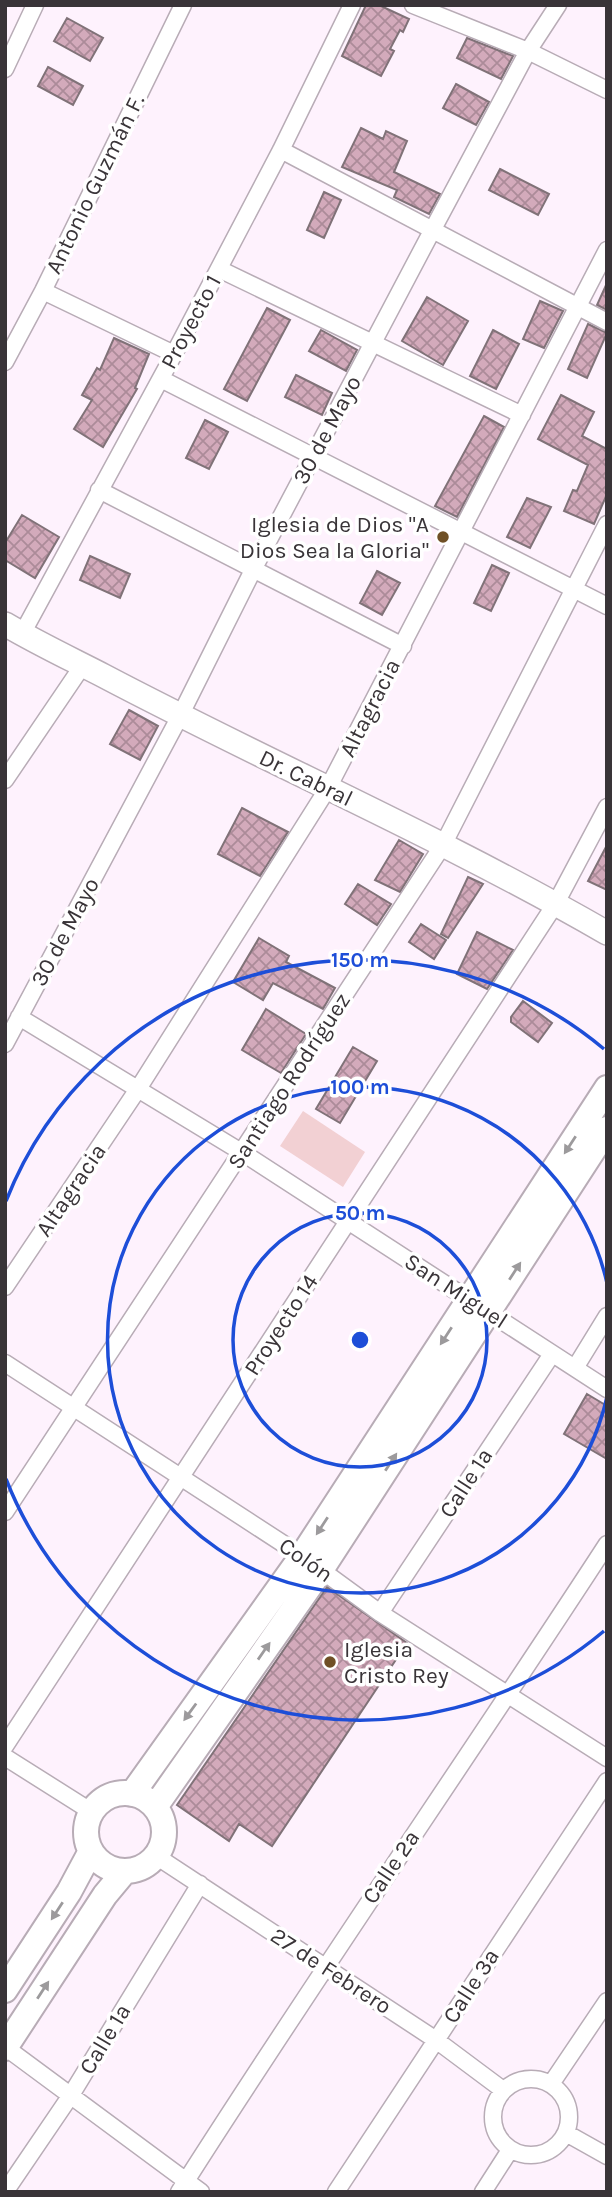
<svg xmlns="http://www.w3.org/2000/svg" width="612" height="2197" font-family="Karla,sans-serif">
  <defs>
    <pattern id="building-cross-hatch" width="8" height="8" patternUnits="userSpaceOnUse" patternTransform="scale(1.75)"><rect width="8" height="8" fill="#d3aabb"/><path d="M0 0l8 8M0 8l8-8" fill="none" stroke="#ac8b99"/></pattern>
  </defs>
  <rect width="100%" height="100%" fill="#fef2fd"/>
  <path fill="#f2d0d3" d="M303,1111L365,1152L343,1187L280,1146Z"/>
  <path fill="url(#building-cross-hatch)" stroke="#807278" stroke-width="2" d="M366,5H379L409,19L403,32L400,30L390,49L394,51L381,76L342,56Z
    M67,18L103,38L90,61L54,41Z
    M467,38L513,56L501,79L457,58Z
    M48,67L83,86L73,105L38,86Z
    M456,84L489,102L476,125L443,108Z
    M361,128L383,139L386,131L407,141L394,172L440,194L429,214L394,197L397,190L342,167Z
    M500,169L549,194L538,215L489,190Z
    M324,192L341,200L324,238L307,230Z
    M607,283V310L597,305Z
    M427,297L468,321L443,365L402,341Z
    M540,301L563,311L544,348L523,339Z
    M267,308L290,320L247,401L224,389Z
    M588,324L607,333L587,378L568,369Z
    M321,330L357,350L346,371L309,351Z
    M493,330L519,344L496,389L470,376Z
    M114,338L149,354L135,388L137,389L103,447L74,429L92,400L82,395L97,368L100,370Z
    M296,375L332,393L322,415L285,397Z
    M561,395L594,412L582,436L607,449V494L594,524L564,511L573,490L577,491L588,465L538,439Z
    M484,416L504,427L457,517L435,506Z
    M205,420L228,432L209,469L186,458Z
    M527,498L551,507L530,548L507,537Z
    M22,515L59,537L35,578L5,560V543Z
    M90,556L130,574L120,598L80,580Z
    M492,565L509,573L491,611L474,603Z
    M377,571L400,583L382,615L360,603Z
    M129,710L158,726L140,760L110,744Z
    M242,808L288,832L260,876L218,854Z
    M399,840L423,854L400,892L375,880Z
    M607,845V890L588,881Z
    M468,877L483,884L448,938L441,934Z
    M358,884L391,904L377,925L345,904Z
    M421,924L446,940L434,959L409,942Z
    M477,932L513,950L487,989L457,974Z
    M259,938L289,956L286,962L335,988L323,1009L273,983L263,1000L233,982Z
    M523,1001L552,1023L538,1042L511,1022V1017Z
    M266,1009L306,1034L281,1073L242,1050Z
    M353,1047L377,1061L340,1123L316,1109Z
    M587,1394L607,1406V1459L564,1434Z
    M327,1587L407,1643L272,1846L239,1824L229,1841L177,1805Z"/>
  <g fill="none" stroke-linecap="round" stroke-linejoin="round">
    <defs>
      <path id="street" d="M413,5L528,51L607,90
        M5,69L35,5
        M281,150L607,322
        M219,269L522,415
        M43,291L174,354
        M5,362L43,291L183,5
        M161,379L607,606
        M99,490L403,646
        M22,634L174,354L281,150L352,5
        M5,780L83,665
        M19,1017L243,1153L607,1389
        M5,1044L180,716L254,568L433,229L528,51L558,5
        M5,1287L138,1089L328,788L607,250
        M5,1363L302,1556L380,1613L607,1758
        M575,1368L607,1316
        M5,1512L443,845L607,524
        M380,1613L552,1354
        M5,1746L556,903L607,807
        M5,1757L92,1812
        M156,1856L436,2040L503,2090
        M5,2047L201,2192
        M493 2117a38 38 0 1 1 76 0a38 38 0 1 1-76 0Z
        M551,2084L607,2001
        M566,2133L607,2156
        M5,2192L71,2095L200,1884
        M179,2192C318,1973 466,1761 607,1544
        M336,2192L607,1781
        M483,2192L510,2150"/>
      <path id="secondary" d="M5,624C37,643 71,659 104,676C271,764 444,839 607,933"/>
      <path id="primary" d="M86 1832a39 39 0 1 1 78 0a39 39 0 1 1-78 0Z
        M132,1794L302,1556L607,1088
        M155,1807L321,1570L607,1129
        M5,1990L69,1892L91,1851
        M5,2048L105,1895L125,1871"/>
    </defs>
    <use href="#street" stroke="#b8acb6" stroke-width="19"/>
    <use href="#secondary" stroke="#b8acb6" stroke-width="26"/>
    <use href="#primary" stroke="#b8acb6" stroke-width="28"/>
    <use href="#street" stroke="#fff" stroke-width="16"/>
    <use href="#secondary" stroke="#fff" stroke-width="23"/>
    <use href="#primary" stroke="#fff" stroke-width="24"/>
  </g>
  <defs><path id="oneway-solid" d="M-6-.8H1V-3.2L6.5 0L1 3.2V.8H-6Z" transform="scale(1.75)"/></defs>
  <g fill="#9c9a9c">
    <use href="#oneway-solid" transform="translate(570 1145) rotate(123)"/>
    <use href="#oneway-solid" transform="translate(515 1271) rotate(-57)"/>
    <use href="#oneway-solid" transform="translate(446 1336) rotate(123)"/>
    <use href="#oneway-solid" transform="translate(391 1462) rotate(-57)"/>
    <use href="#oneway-solid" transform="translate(322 1526) rotate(123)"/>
    <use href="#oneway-solid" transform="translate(264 1651) rotate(-55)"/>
    <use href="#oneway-solid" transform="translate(190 1712) rotate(126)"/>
    <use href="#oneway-solid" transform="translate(57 1911) rotate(123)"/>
    <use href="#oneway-solid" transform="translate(43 1990) rotate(-57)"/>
  </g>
  <g fill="none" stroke="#1d4ed8" stroke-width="3.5">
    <circle cx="360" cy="1340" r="127"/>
    <path d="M607 1397A253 253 0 1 1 607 1283"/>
    <path d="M604 1631A380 380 0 0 1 6 1479M6 1201A380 380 0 0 1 604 1049"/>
  </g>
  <g fill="#6f5026" stroke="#fff" stroke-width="2.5">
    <circle cx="443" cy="537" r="7"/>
    <circle cx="330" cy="1662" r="7"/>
  </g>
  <g text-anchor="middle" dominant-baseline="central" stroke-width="7" stroke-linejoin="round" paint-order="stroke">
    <g font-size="23" fill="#393438" stroke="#fff">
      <text transform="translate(95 184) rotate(-64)">Antonio Guzmán F.</text>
      <text transform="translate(191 322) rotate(-62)">Proyecto 1</text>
      <text transform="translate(327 430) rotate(-62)">30 de Mayo</text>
      <text transform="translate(370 708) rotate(-63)">Altagracia</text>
      <text transform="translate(306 778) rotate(26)">Dr. Cabral</text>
      <text transform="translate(65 932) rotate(-62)">30 de Mayo</text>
      <text transform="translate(289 1081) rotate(-57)">Santiago Rodríguez</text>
      <text transform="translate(71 1190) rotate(-56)">Altagracia</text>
      <text transform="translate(456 1291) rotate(33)">San Miguel</text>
      <text transform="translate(281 1325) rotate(-57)">Proyecto 14</text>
      <text transform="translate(466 1483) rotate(-57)">Calle 1ª</text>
      <text transform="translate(306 1560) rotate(35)">Colón</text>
      <text transform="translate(391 1867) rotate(-56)">Calle 2ª</text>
      <text transform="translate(331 1971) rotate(33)">27 de Febrero</text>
      <text transform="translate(471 1986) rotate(-57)">Calle 3ª</text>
      <text transform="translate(105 2039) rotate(-59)">Calle 1ª</text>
    </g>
    <g font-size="23" fill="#393438" stroke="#fff" text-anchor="end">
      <text x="429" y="524">Iglesia de Dios "A<tspan x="429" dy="26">Dios Sea la Gloria"</tspan></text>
      <text x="344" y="1649" text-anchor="start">Iglesia<tspan x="344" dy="26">Cristo Rey</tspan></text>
    </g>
  </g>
  <circle cx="360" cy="1340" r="10" fill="#1d4ed8" stroke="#fff" stroke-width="3.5"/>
  <g font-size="21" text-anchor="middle" font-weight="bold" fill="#1d4ed8" stroke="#fff" stroke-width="7" stroke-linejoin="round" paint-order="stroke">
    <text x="360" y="967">150 m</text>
    <text x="360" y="1094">100 m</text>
    <text x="360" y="1220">50 m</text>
  </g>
  <rect width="612" height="2197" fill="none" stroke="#393438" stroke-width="14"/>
</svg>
